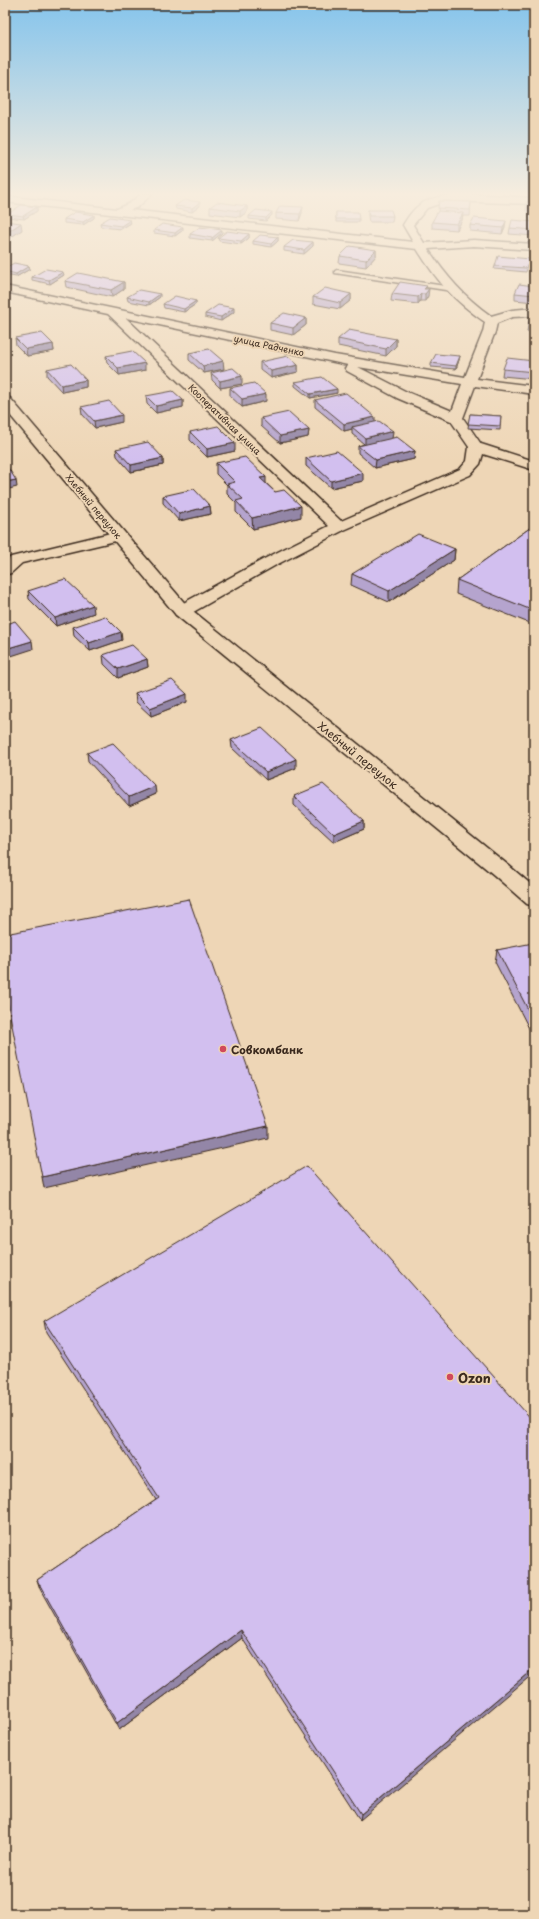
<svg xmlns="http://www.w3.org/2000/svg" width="539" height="1919" font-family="'Playpen Sans',sans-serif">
  <rect width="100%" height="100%" fill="#eed6b6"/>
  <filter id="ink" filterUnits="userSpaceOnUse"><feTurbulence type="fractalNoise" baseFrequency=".025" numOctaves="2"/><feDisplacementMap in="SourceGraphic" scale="8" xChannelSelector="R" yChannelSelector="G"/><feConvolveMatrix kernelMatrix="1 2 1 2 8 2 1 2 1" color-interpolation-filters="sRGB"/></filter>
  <g filter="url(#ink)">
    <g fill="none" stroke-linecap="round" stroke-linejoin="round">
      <defs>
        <path id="lane" d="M337,270L452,287L455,289L452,291L335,273V271Z"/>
        <path id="street" d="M141,194H152L138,207L130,210L413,242L403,225C408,217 413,209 421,204C443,188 506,197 534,198V204L447,201L427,208L413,225L424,243L474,240L534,244V250L474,246L428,249C446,276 464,297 491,316L512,310L534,308V316L512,317L497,323L495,332L477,379L534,386V394L475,386L463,418L481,444L534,461V470L483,454L480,464L470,475L344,530L276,565L188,615L182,616L176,615L174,611L176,607L264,559L329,526L108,314L5,292V286L335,355L465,377L483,332L485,322C453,300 437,281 417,249L5,202V196L117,209L130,203ZM126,318L348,365L345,368L347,371L397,398L451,421L469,447L467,461L460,469L341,521ZM358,367L462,384L452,411L407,392Z
          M119,531L124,533L127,536L124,539L22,563L11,573L5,575V562L11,557Z"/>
        <path id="secondary" d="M5,397L10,398L188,607L508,865L534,887V906L527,904L494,875L176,615L5,409Z"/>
      </defs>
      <use href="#lane" stroke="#3b2a1e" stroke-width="3"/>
      <use href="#street" stroke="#3b2a1e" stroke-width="3"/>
      <use href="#secondary" stroke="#3b2a1e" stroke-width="3"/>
      <use href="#lane" fill="#eed6b6" fill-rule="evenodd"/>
      <use href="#street" fill="#eed6b6" fill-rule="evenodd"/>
      <use href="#secondary" fill="#eed6b6" fill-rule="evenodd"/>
    </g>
    <path fill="#b5a4ce" stroke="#3b2a1e" d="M439,201L471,202L470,216H463L462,220L457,230L432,228V222L438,212Z
      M527,201L534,202V212L526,211Z
      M175,206H200L192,212L176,209Z
      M247,206V212L240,217L210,213V207Z
      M37,207V211L24,219L8,217V214Z
      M368,210L393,216L392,222H369L368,216Z
      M336,212L359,219V222H336Z
      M276,213H302L299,221L276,219Z
      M94,215V218L83,225L64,223V219Z
      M272,215L266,221L249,219V216Z
      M534,222V236L509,234L510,228Z
      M100,223H131L121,229L101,227Z
      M470,225L505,227L502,234L470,231Z
      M154,230H183L175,236L154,233Z
      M222,233L212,241L190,238V234Z
      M249,234V238L241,244L219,241L218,238Z
      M278,237V241L271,247L253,244V241Z
      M313,242V246L304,254L284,251V247Z
      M376,250V256L366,267L339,263L340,256Z
      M530,259L529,263L526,272L494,269L495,266Z
      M29,266L30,269L16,277L5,275V268Z
      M64,275L50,284L32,280V277Z
      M65,281L124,282V289L112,297L66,287Z
      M534,286V302L515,300V293Z
      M426,289L428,296L425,301H420L418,304L391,301L392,294Z
      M351,294V300L340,309L313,304V297Z
      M127,297H160L149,305L128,301Z
      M196,301V304L184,312L164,308L163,304Z
      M234,312L221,321L205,317V314Z
      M534,315V333L527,332L528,325Z
      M306,318V325L293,335L270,330V323Z
      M15,338L53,344L54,351L27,356L16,345Z
      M338,339H396V346L386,356L338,346Z
      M189,353L224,369L204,373L189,360Z
      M106,356L145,370L119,375L107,363Z
      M460,356L459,360L456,369L431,367V363Z
      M534,361V379L502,376L503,369Z
      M260,362L298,365V372L271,378L260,369Z
      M47,369L86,380V387L62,392L47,376Z
      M211,373L242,384L220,388L212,380Z
      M295,382L337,393L310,398L295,386Z
      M230,388L266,401L242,407L230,396Z
      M146,396L183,400V407L156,413L147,404Z
      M315,400L375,422L392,438L415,451L414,459L375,468L358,453V446L364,444L352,434V429L344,431L315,407Z
      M81,407L122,422L95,428L82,414Z
      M470,414L501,416L500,430L468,428Z
      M261,418L309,430L308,437L280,443L261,426Z
      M190,432L235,451L207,457L190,440Z
      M534,435V443H533Z
      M116,449L163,458V465L131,472L117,456Z
      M306,458L363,481L331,488L306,466Z
      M216,463L266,483L301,517L253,529L236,512V503L227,494V485L216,474Z
      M163,496L210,506L211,514L179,521L163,503Z
      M534,525V625L456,594L457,580Z
      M455,549L454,560L389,602L351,585L352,574Z
      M28,591L94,613L56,626L29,599Z
      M73,627L122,640L90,651L74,636Z
      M103,655L147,659L148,667L118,678L104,664Z
      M135,693L187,702L151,716L136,702Z
      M231,740L296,768L266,780L232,748Z
      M87,753L156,794L129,806L88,761Z
      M294,796L364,821V829L334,842L294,805Z
      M534,945V1038L495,962L497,950Z
      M44,1321L534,1422L360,1820L242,1638L119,1730L40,1589L37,1580L156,1500L46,1332Z"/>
    <path fill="#9386a7" stroke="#3b2a1e" d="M200,202V206L192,212V208Z
      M247,206V212L240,217V211Z
      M37,207V211L24,219L23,216Z
      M303,207L302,213L299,221L300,214Z
      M272,212V215L266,221V218Z
      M463,213L462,220L457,230V224Z
      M94,215V218L83,225V222Z
      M130,220L131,223L121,229V226Z
      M506,221L505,227L502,234L503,228Z
      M21,223L22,230L5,241V234Z
      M183,227V230L175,236V233Z
      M222,230V233L212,241V238Z
      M249,234V238L241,244V241Z
      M278,237V241L271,247V244Z
      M313,242V246L304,254V250Z
      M376,250V256L366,267V260Z
      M29,266L30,269L16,277V274Z
      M63,272L64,275L50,284L49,280Z
      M124,282V289L112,297L111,290Z
      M429,289L428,296L425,301V294Z
      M160,294V297L149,305V302Z
      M351,294V300L340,309V303Z
      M421,294L420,301L418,304V297Z
      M196,301V304L184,312V309Z
      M234,308V312L221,321V317Z
      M306,318V325L293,335V328Z
      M396,339V346L386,356V349Z
      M53,344L54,351L27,356L26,349Z
      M460,356L459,360L456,369V366Z
      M223,361L224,369L204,373L203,366Z
      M145,363V370L119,375L118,368Z
      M298,365V372L271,378V371Z
      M242,376V384L220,388V381Z
      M86,380V387L62,392L61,385Z
      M337,389V393L310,398V394Z
      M266,394V401L242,407V399Z
      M183,400V407L156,413V406Z
      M122,415V422L95,428L94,421Z
      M375,417V424L352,427V429L344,431V424Z
      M309,430L308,437L280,443V436Z
      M393,431L392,439L365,445V438Z
      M235,443V451L207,457V449Z
      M415,451L414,459L375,468L376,460Z
      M163,458V465L131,472V465Z
      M363,473V481L331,488V481Z
      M266,477V487L260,478Z
      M16,480L17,487L5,490V482Z
      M210,506L211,514L179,521V514Z
      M301,506V517L253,529L252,518Z
      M455,549L454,560L389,602V591Z
      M93,605L94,613L56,626L55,618Z
      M121,632L122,640L90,651L89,643Z
      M32,641L33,649L5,658V649Z
      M147,659L148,667L118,678V669Z
      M187,694V702L151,716L150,708Z
      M296,759V768L266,780V772Z
      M155,786L156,794L129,806V797Z
      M364,821V829L334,842V834Z
      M268,1126V1138L44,1188L42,1177Z
      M241,1630L242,1638L119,1730L117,1723Z
      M534,1668V1673L360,1820L361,1814Z"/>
    <path fill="#d2bfef" stroke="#3b2a1e" d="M184,200L200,202L192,208L175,206Z
      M439,201L471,202L470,210L438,208Z
      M527,201L534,202V208H527Z
      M217,202L247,206L240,211L210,207Z
      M21,205L37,207L23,216L8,214Z
      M280,206L303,207L300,214L276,213Z
      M256,210L272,212L266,218L249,216Z
      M368,210H391L393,216H369Z
      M438,211L463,213L457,224L432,222Z
      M75,212L94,215L83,222L64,219Z
      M336,212H358L359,219H336Z
      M110,217L130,220L121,226L100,223Z
      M474,218L506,221L503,228L470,225Z
      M512,220L534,222V230L510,228Z
      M5,221L21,223L5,234Z
      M162,224L183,227L175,233L154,230Z
      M200,227L222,230L212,238L190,234Z
      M227,231L249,234L241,241L218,238Z
      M260,235L278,237L271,244L253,241Z
      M293,240L313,242L304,250L284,247Z
      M350,246L376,250L366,260L340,256Z
      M498,256L530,259L526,268L495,266Z
      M14,263L29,266L16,274L5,271V268Z
      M46,269L63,272L49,280L32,277Z
      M78,273L124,282L111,290L65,281Z
      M400,282L427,286L424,289H429L425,294H421L418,297L392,294Z
      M519,284L534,286V295L515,293Z
      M325,288L351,294L340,303L313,297Z
      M139,290L160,294L149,302L127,297Z
      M175,296L196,301L184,309L163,304Z
      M218,305L234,308L221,317L205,314Z
      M284,313L306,318L293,328L270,323Z
      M531,314L534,315V326L528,325Z
      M349,330L396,339L386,349L338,339Z
      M42,333L53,344L26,349L15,338Z
      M209,349L223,361L203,366L189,353Z
      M132,351L145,363L118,368L106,356Z
      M436,354L460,356L456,366L431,363Z
      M288,356L298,365L271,371L260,362Z
      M507,358L534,361V372L503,369Z
      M71,364L86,380L61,385L47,369Z
      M233,368L242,376L220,381L211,373Z
      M322,377L337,389L310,394L295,382Z
      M254,383L266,394L242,399L230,388Z
      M173,391L183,400L156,406L146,396Z
      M346,393L375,417L344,424L315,400Z
      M109,401L122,415L94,421L81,407Z
      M289,412L309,430L280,436L261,418Z
      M470,414L501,416L500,426L468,424Z
      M379,421L393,431L365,438L352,427Z
      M218,426L235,443L207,449L190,432Z
      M397,437L415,451L376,460L358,446Z
      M148,442L163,458L131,465L116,449Z
      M337,451L363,473L331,481L306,458Z
      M245,457L266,477L260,478L275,492L284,490L301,506L252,518L236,501L243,499L227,484L235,482L216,463Z
      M5,463L16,480L5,482Z
      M194,489L210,506L179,514L163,496Z
      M534,525V611L457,580Z
      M418,534L455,549L389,591L352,574Z
      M65,579L93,605L55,618L28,591Z
      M105,616L121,632L89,643L73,627Z
      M15,621L32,641L5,649V625Z
      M132,645L147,659L118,669L103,655Z
      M172,680L187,694L150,708L135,693Z
      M262,728L296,759L266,772L231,740Z
      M113,743L155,786L129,797L87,753Z
      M323,784L364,821L334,834L294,796Z
      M189,899L268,1126L42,1177L5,990V934Z
      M533,943L534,945V1021L497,950Z
      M307,1166L534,1422V1668L361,1814L241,1630L117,1723L37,1580L159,1498L44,1321Z"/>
  </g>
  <linearGradient id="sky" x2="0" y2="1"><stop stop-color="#85c4ec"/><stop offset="0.42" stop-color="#f7edde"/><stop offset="1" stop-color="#f7edde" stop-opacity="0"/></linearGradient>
  <rect width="539" height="462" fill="url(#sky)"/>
  <g fill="#d1495b" stroke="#eed6b6" stroke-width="1.5">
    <circle cx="223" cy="1049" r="4"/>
    <circle cx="450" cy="1377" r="4"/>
  </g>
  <g text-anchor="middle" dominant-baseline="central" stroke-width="4" stroke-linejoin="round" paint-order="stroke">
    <g font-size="9" fill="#3b2a1e" stroke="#eed6b6">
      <text transform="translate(269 345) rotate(12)">улица Радченко</text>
      <text transform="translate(225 419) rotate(44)">Кооперативная улица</text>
      <text transform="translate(94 506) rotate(50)">Хлебный переулок</text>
    </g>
    <g font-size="11" fill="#3b2a1e" stroke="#eed6b6">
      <text transform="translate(358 755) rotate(39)">Хлебный переулок</text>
    </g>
    <g font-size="11" font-weight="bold" fill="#3b2a1e" stroke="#eed6b6" text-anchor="start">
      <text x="231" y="1049">Совкомбанк</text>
    </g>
    <g font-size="13" font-weight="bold" fill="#3b2a1e" stroke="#eed6b6" text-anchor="start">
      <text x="458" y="1377">Ozon</text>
    </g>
  </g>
  <rect width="539" height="1919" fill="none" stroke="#eed6b6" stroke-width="20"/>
  <rect x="10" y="10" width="519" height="1899" fill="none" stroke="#3b2a1e" stroke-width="1.5" filter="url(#ink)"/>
</svg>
